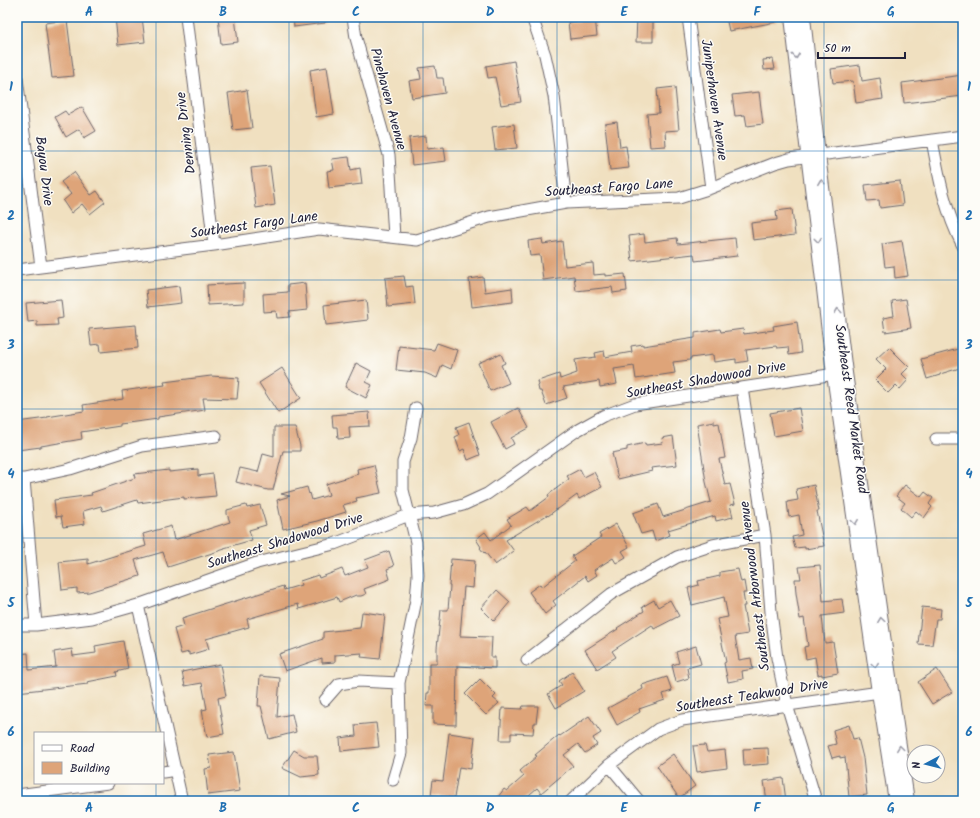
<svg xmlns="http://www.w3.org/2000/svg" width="980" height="818" font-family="Kalam,sans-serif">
  <rect width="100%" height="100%" fill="#fdfcf7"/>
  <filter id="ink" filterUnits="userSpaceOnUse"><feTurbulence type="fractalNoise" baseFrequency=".025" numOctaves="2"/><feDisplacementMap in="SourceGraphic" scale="8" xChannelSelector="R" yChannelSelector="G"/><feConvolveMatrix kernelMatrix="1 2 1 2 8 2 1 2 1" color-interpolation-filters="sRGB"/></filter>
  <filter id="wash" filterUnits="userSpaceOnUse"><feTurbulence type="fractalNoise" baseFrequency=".012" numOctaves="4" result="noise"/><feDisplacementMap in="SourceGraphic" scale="16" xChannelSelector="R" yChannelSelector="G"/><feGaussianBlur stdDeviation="0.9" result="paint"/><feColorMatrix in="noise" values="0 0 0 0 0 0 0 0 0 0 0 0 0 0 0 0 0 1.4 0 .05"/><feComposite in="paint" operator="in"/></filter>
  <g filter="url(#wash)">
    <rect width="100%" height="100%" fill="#f0e0c0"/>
    <g id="blocks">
      <path fill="#dea479" d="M115,17H142L145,42L118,45Z
        M218,17H235L238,42L221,44Z
        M293,17H325V23L294,27Z
        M579,17H595L597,36L570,39L568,22L580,21Z
        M637,17H653V42H636Z
        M726,17H775L776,22L729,31Z
        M67,20L74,76L52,78L45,23Z
        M773,59L775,69L764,70L763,60Z
        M514,61L521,102L501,105L495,77L488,78L486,66Z
        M860,65L862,81L880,78L883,99L856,103L853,81L833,83L831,69Z
        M435,66L437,78H443L445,93L412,98L409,81L421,79L419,68Z
        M327,67L334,114L316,117L310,70Z
        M963,75V96L904,103L902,83Z
        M675,87L679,130L665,131L666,146L650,147L647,114L659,113L657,89Z
        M247,90L252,128L233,130L228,93Z
        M759,92L763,124L747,126L745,115L735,116L732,95Z
        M82,107L96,131L84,138L79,129L66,137L55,117L65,111L68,115Z
        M617,122L620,147L626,146L629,168L610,170L605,124Z
        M514,124L517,148L495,150L492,127Z
        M426,136L427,149L444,147L446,161L412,165L409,138Z
        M349,157L351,170L360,168L362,184L329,188L327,171L334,170L332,159Z
        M270,166L275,205L256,208L251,168Z
        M74,172L91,195L97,191L105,202L90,214L82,204L71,213L63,201L71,194L61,182Z
        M900,181L903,205L880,208L879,200L867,201L865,185Z
        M792,209L795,235L753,240L751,223L777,220L776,211Z
        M644,234L645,242L677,238L678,244L735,238L737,256L695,261L694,254L632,261L629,236Z
        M542,239L543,244L562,241L565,266L593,263L594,275L605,274V276L625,274L627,291L613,293L612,287L576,291L574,276L543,280L540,255L530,256L528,241Z
        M902,241L908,276L895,278L894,266L885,267L882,244Z
        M404,276L406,287L413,286L415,304L388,307L385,278Z
        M483,277L485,292L512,288L513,302L472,307L469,279Z
        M244,283V303L208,305L207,285Z
        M305,283L307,310L289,312L290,317L277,318L276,311L264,312L263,294L288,292V285Z
        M179,286L181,303L148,307L146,290Z
        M906,299L911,328L885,332L883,318L894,316L892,301Z
        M61,300L63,318L57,319L58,325L37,326V321L28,322L26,303Z
        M366,300L368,320L326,325L324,305Z
        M797,322L801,353L789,355L788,347L777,348L776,346L746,350L748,361L736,363V359L714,362L713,355L690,358V360L673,362L675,373L636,379L634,366L614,369L617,384L600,387L599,381L563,387L567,398L546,405L541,391H539L538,386L539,385L538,381L559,374L560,379L577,373L575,360L596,357L595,353L604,351L605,357L632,352L631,346L643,344V346L695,338V333L720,329L721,332L743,329L744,334L774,330L773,326Z
        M136,325L138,348L101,352L100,344L91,345L89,329Z
        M437,343L457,350L451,369L442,365L437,378L425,373L396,370L399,346L434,350Z
        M889,347L909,367L902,374L908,380L900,389L896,385L888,393L875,380L886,369L876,359Z
        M958,349L963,367L940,374V375L927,379L921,359Z
        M501,354L505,363L501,365L509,383L490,391L478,363L497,355V356Z
        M356,363L371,371L366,382L372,385L366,398L345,387Z
        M282,368L301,398L278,413L259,383Z
        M211,376L239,378L237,399L203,398L205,410L158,417V419L120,424V426L81,432L82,439L41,446V447L17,450V422L47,418V417L84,411L83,405L123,399L122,391L165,385L164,382Z
        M518,408L529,428L511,438L514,444L505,449L491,422Z
        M799,408L803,431L774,436L770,413Z
        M369,412L370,426L349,427L350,438L338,439L337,427H333L332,415Z
        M714,421V424L719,423L725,458L719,459L725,485L730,484L735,504L730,505L733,517L716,521L715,516L668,530L670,535L655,541L652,531L641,534L633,513L658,504L663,517L711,502L706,482L697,424Z
        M469,422L480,455L468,460L464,449L460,451L455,437L459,435L456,427Z
        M274,427H295L300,446V451H283L273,490H268L236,482L240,468L258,472L263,454L274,457Z
        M673,436L677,465L651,468L652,471L618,479L612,453L627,450V447L645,443L646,445L663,443L662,438Z
        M374,465L381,493L356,498L357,501L343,505L346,512L317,521L283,529L277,500L290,496L281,494L307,487L309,494L310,493L312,500L329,495L326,484L358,474L357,469Z
        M198,469V476L213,474L216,496L184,499V497L138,503L137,500L103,511L101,506L83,511L85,524L63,527L61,516L56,517L54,500L92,495L91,493L135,478L134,474L169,470V472Z
        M580,469L584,477L594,472L602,487L579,499L577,495L558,509H557L548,516L547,515L506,540L514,551L495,565L485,552L484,553L480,548L481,547L476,539L485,532L491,540L511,525L507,519L527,507L530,511L549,497L548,495L569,479L567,476Z
        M814,485L819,511H817L824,546L805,549V547L795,548L792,537L802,535L799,515L789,517L787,502L798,500L796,489Z
        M905,485L921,497L925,492L933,498L929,504L932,507L924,518L916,511L911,517L901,508L905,503L896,496Z
        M246,505L247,508L260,505L266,525L249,530L252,540L224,548L225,549L168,567L163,552L135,560L140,576L89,592L77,593V588L62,590L59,562L88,559V564L146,546L143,534L171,526L174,540L230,522L227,514V510Z
        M616,524L629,547L622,551L626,557L616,563L613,558L594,570L597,575L588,581L585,576L553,601L556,605L545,614L529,592L540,584L542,587L575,561L572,556L601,537L599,534Z
        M389,551L394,566L387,569L390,579L364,589L366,594L361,596H357L356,595L339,602L337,597L299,609L298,604L247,619L249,627L206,639L209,649L189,655V652L181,654L174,629L184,626L182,618L283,586L284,590L301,585L300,581L318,575L319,578L342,569L345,576L368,567L365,560Z
        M451,559L475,561L473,588L464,587L460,636L492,637L491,657H495V668L457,666L456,725L433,724V706H426L427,693H429V663H437V648L441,610H448L450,586H449Z
        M820,565L823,601L842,599L844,613L822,616L825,643L833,642L838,673L822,676V674L818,675L815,657L806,659L804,647L808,646L804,618L800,619L796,593L795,579H801L799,567Z
        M738,569L741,582L744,581L746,593H743L745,606H743L748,634L735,636L739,660L751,658L753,669L742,671L743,679L728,682L724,663L726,662L717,619L728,617L724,597L692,605L688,588L699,585L698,581L720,576V572Z
        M497,590L510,602L494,621L481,608Z
        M654,600L658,607L670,600L679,616L654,629L652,625L612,651L616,657L597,669L585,650L618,629L617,628L644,611L642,607Z
        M922,607L941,609L940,619H936L932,645L918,644Z
        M362,612L385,615L380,659L361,657L362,653L335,655V662L322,663V658L285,671L279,654L323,639V632L360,628Z
        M123,641L128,669L116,672L117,676L87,682L88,684L17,692V654L28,653L29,670L56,667L54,652L72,649L73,656L96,653L95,646Z
        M696,646L701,664L687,668L689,678L676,682L672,665L679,663L676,652Z
        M220,664L226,696L218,698L224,734L207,737L202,710L207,709L202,683L185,686L182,672Z
        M937,669L952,692L932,704L918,682Z
        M572,672L584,691L556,708L548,694L562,685L559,681Z
        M260,676L280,678L277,717L292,714L296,732L269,739L261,706H258Z
        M667,677L672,691L663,694L665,700L639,709L640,712L617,725L608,708L643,689L642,685Z
        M480,679L496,695L493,698L499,703L486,715L465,694Z
        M523,706H538L536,723H534L533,734L511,733V740H500L502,708L522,709Z
        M589,716L601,733L593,738L597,745L585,753L578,744L564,755L573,766L541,793L537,788L522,801H495L504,789L507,791L524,776L520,771L537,756L535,755L559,735L560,736Z
        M376,723L379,747L341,751L340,738L356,736L355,725Z
        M849,725L853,739L858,738L863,758L867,795L849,797L845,757L840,758V756L832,758L828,746L836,744L833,730Z
        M449,733L475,737L471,769L459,767L454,798L431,795L433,780L443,781Z
        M705,745L707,752L725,750L727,768L697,772L693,746Z
        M768,748L769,764L744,766L743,749Z
        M294,750L304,756H317L319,775L301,777L282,768Z
        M234,752L240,791L208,795L205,769L211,768L209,755Z
        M673,754L695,786L679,798L657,766Z
        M783,778L786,801H767L764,781Z"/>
    </g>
  </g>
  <g filter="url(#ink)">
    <use href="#blocks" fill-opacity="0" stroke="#6a646a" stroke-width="1"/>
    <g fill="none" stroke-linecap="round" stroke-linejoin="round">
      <defs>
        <path id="minor" d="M186,17L214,245
          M353,17L356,38L389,155L394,237
          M532,17L545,55L554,96L566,203
          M688,17L711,188
          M17,78L41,267
          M932,140C939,178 945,211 963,246
          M17,270L214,245L319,229L417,240L489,217L566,203L679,198L711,188L775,163L789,159L963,136
          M742,388L765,535L771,612L777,658L787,705L816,801
          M936,439H963
          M17,479H24L70,469L142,446L216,436
          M24,479L36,625
          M138,605L182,801
          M17,625H36L92,618L138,605L257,563L334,544L409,515L434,513L463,505L487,494L576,431L603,416L635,404L842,373
          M527,660L611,594L677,557L713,545L765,535
          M325,700L339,684L358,681L399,683
          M609,765L639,801
          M163,772L176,770
          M393,780L401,753L399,683L416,600L418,575L416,542L403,490V462L411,438L416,408
          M17,795L108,783
          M571,801L609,765L658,729L682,720L887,691"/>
        <path id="major" d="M792,17L834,374L879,692L896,801
          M803,17L818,155L845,373L907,801"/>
      </defs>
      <use href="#minor" stroke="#6a646a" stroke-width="13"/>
      <use href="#major" stroke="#6a646a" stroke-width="16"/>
      <use href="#minor" stroke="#fff" stroke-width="11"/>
      <use href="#major" stroke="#fff" stroke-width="14"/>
    </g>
    <defs><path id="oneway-chevron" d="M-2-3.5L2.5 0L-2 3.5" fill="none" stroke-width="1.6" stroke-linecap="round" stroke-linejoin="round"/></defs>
    <g stroke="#9c9ca7">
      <use href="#oneway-chevron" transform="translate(796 56) rotate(83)"/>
      <use href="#oneway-chevron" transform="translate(821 182) rotate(-97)"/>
      <use href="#oneway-chevron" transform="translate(818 240) rotate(83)"/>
      <use href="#oneway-chevron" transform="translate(838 311) rotate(-97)"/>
      <use href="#oneway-chevron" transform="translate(855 522) rotate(82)"/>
      <use href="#oneway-chevron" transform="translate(881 620) rotate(-98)"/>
      <use href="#oneway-chevron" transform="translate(875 665) rotate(82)"/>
      <use href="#oneway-chevron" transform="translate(900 748) rotate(-98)"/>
    </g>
  </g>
  <path fill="none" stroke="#1f6fb2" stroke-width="1" stroke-opacity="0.55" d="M156,17V733M289,17V801M423,17V801M557,17V801M691,17V801M824,17V801M17,151H963M17,280H963M17,409H963M17,538H963M17,667H963M156,783V801"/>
  <g text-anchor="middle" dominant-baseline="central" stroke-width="3" stroke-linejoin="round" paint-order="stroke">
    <g font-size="14" fill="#22223b" stroke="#fdfcf7">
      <text transform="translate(388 99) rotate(75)">Pinehaven Avenue</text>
      <text transform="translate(714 100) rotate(82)">Juniperhaven Avenue</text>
      <text transform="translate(186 133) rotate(-97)">Denning Drive</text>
      <text transform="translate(44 171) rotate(83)">Bayou Drive</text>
      <text transform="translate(609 188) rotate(-4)">Southeast Fargo Lane</text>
      <text transform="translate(254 225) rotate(-8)">Southeast Fargo Lane</text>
      <text transform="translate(706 380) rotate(-10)">Southeast Shadowood Drive</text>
      <text transform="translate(851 409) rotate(82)">Southeast Reed Market Road</text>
      <text transform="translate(285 541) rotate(-17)">Southeast Shadowood Drive</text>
      <text transform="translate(755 586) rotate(-97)">Southeast Arborwood Avenue</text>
      <text transform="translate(752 696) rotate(-9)">Southeast Teakwood Drive</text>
    </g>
  </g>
  <rect width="980" height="818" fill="none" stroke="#fdfcf7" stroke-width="44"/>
  <rect x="34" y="732" width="130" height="52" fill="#fdfcf7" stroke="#a5a5ac"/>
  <rect x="42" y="745" width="20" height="6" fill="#ffffff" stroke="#a5a5ac"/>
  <text x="70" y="752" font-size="12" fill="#22223b">Road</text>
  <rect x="42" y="762" width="20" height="12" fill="#dea479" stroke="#a5a5ac"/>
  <text x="70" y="772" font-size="12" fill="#22223b">Building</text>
  <g transform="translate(926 764) rotate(263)"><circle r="19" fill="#fdfcf7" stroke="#a5a5ac"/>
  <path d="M0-3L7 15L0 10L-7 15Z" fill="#1f6fb2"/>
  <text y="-6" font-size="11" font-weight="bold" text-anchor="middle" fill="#22223b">N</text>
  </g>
  <path d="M818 52v6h87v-6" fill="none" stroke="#22223b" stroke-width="2"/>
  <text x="824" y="52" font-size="12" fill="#22223b" stroke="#fdfcf7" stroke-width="3" paint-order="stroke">50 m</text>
  <rect x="22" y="22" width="936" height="774" fill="none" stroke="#1f6fb2" stroke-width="1.5"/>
  <g font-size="13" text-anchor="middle" font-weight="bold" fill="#1f6fb2">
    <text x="89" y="16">A</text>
    <text x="223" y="16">B</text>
    <text x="356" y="16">C</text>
    <text x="490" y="16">D</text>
    <text x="624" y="16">E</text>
    <text x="757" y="16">F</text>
    <text x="891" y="16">G</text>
    <text x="11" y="91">1</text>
    <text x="969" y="91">1</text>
    <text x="11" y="220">2</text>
    <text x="969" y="220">2</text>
    <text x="11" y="349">3</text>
    <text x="969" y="349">3</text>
    <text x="11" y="478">4</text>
    <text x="969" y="478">4</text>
    <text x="11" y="607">5</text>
    <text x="969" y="607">5</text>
    <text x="11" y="736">6</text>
    <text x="969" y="736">6</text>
    <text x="89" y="812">A</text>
    <text x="223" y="812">B</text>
    <text x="356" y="812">C</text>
    <text x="490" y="812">D</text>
    <text x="624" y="812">E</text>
    <text x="757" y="812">F</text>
    <text x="891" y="812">G</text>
  </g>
</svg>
